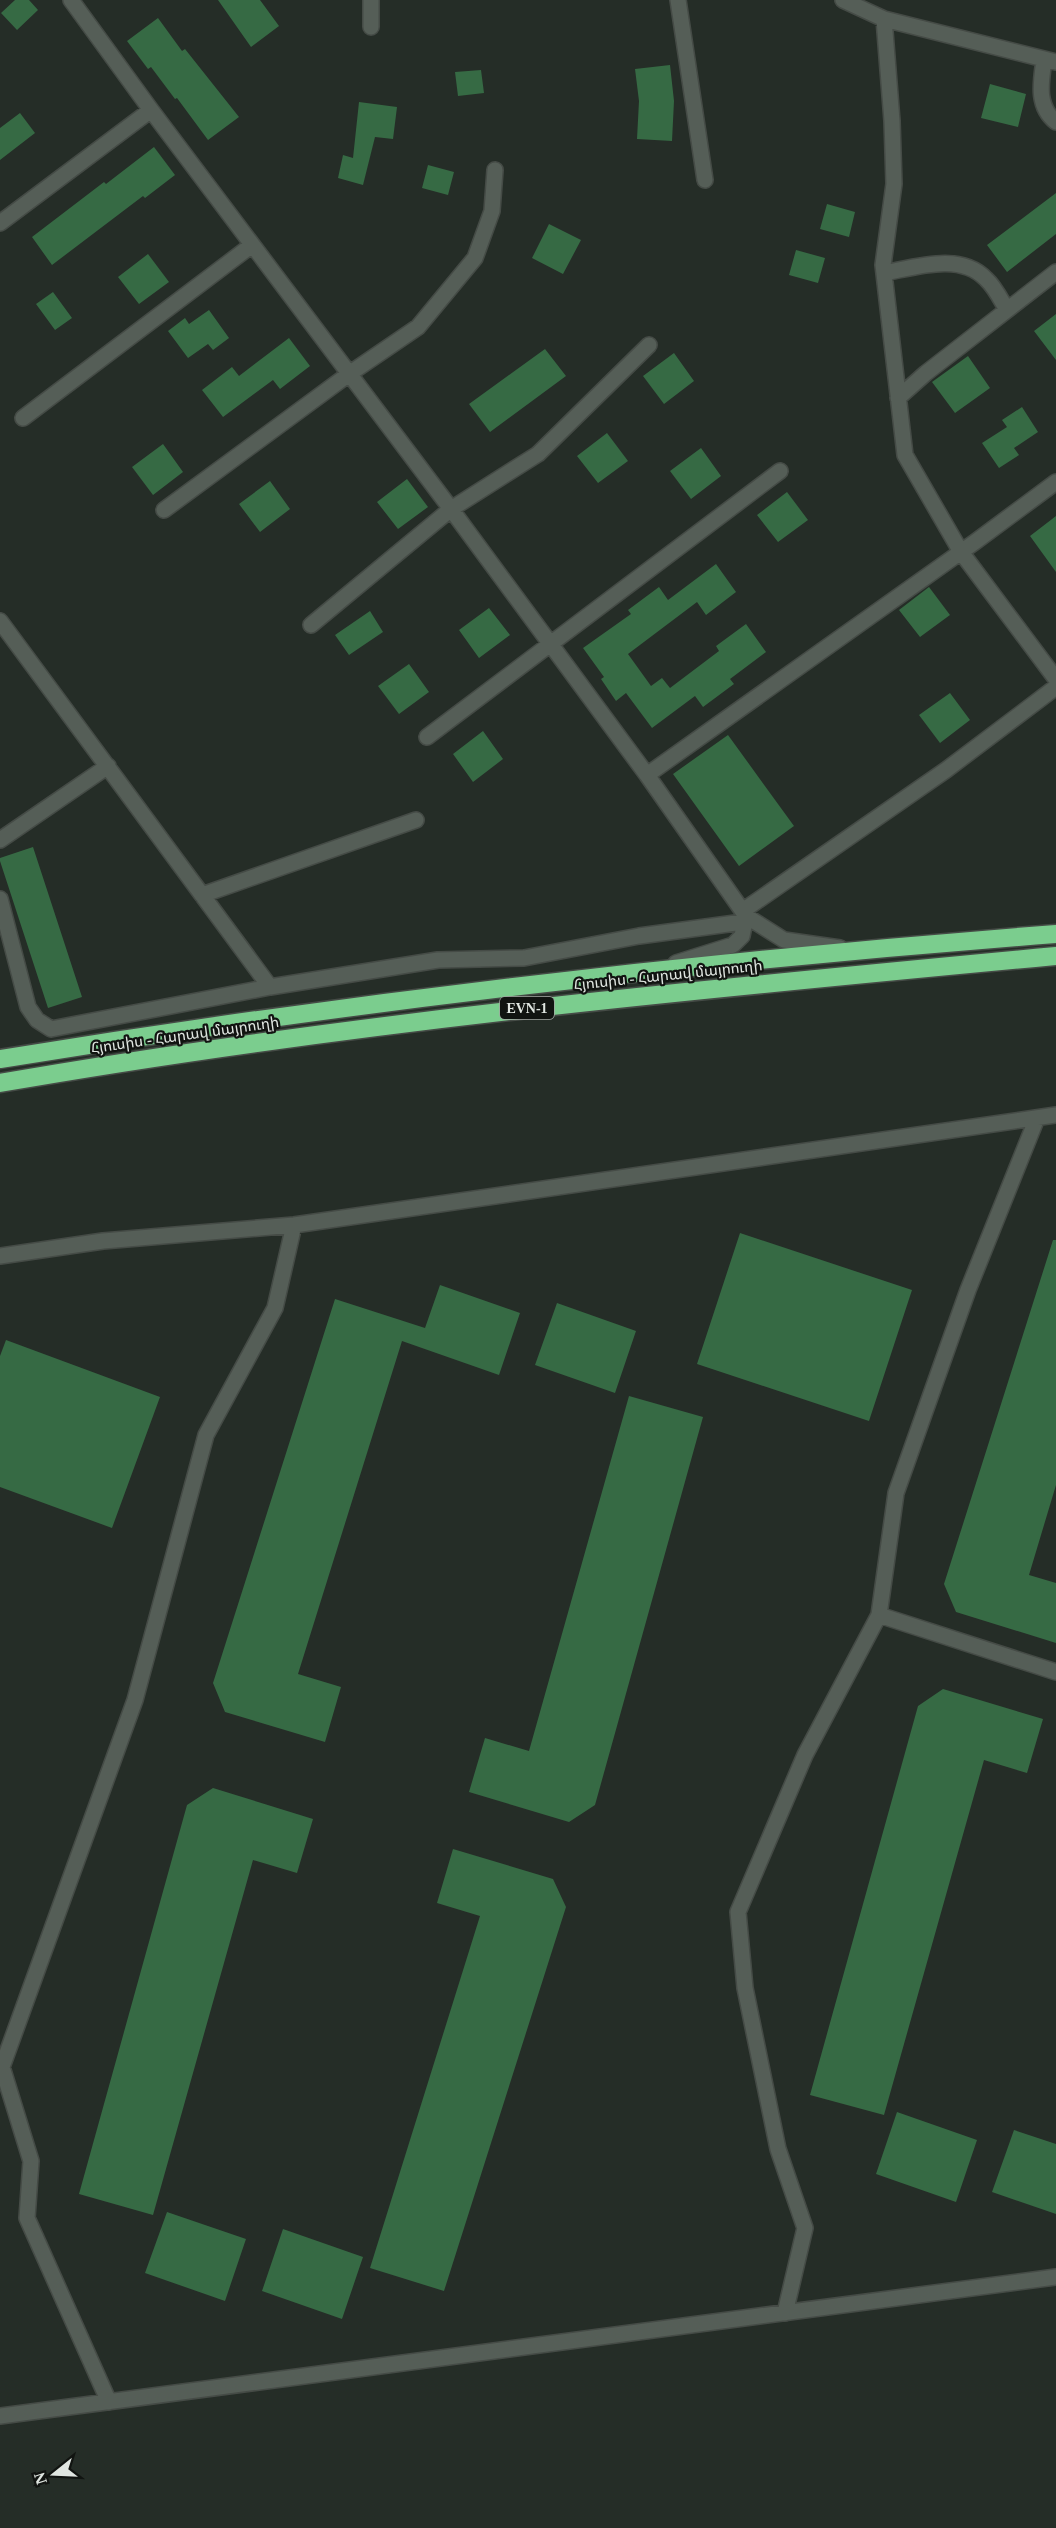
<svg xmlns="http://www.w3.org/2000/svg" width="1056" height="2528" font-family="'Times New Roman','Noto Sans Armenian',serif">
  <rect width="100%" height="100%" fill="#252d27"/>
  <path fill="#366a44" d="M15,0H29L38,10L17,30L1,13Z
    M218,0H260L279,26L251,47Z
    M158,18L182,51L185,49L239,117L208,140L177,98L175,99L151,67L148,69L127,41Z
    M670,65L674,101L672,141L637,139L639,101L635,69Z
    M481,70L484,93L458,96L455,72Z
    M990,84L1026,94L1018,127L981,118Z
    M359,102L397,107L393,139L375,137L363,185L338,178L343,155L353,158Z
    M20,113L35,133L0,160V128Z
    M154,147L175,175L145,198L143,196L52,265L32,237L104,182L106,184Z
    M428,165L454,172L448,195L422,188Z
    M1056,193V234L1007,272L987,245Z
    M827,204L855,212L849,237L820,229Z
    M549,224L581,240L563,274L532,258Z
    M796,250L825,258L818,283L789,275Z
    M148,254L169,282L139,304L118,277Z
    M53,292L72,318L55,330L36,304Z
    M209,310L229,338L213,350L208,344L188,358L168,331L185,318L189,324Z
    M1056,314V360L1034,331Z
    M289,338L310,366L280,389L273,380L223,417L202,390L232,367L239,376Z
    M545,349L566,376L490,432L469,404Z
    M674,353L694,381L664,404L643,376Z
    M968,356L990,388L955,413L932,382Z
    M1022,407L1038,432L1014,448L1019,455L999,468L982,443L1007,427L1002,420Z
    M607,433L628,461L598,483L577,456Z
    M163,444L183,472L153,495L132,467Z
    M701,448L721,476L691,499L670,471Z
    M407,479L428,507L398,529L377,502Z
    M270,481L290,509L260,532L239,504Z
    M787,492L808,520L778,542L757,515Z
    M1056,516V572L1030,536Z
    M716,564L736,592L706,615L697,602L628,654L651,686L662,678L670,688L719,651L716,646L746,624L766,652L730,679L734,684L703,707L695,696L652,728L626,693L616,701L601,679L604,677L583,648L631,614L628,610L659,587L668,600Z
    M929,587L950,615L920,637L899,610Z
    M489,608L510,635L479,658L459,630Z
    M370,611L383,632L349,655L335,635Z
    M409,664L429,692L399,714L378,686Z
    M950,693L970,720L940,743L919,715Z
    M483,731L503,759L473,782L453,754Z
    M728,735L794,826L739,866L673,774Z
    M33,847L82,997L48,1008L0,861V858Z
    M740,1233L912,1290L869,1421L697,1364Z
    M1053,1240H1056V1485L1029,1575L1056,1583V1643L956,1612L944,1584Z
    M440,1285L520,1313L499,1375L402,1341L298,1674L341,1687L325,1742L225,1712L213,1683L335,1299L425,1328Z
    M557,1303L636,1331L615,1393L535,1365Z
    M6,1340L160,1397L112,1528L0,1487V1356Z
    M629,1396L703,1417L595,1805L569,1822L469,1792L485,1738L529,1751Z
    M943,1689L1043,1719L1027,1773L984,1760L884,2115L810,2095L918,1706Z
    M213,1788L313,1819L297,1873L253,1860L153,2215L79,2194L187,1805Z
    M453,1849L553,1879L566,1907L444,2291L370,2268L480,1916L437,1903Z
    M897,2112L977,2140L956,2202L876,2174Z
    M1014,2130L1056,2144V2214L992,2192Z
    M167,2212L246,2239L225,2301L145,2273Z
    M283,2229L363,2257L342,2319L262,2291Z"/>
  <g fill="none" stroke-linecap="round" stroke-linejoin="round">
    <defs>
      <path id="minor" d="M71,0L151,110L451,509L647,775L746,916L784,940L840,948
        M678,0L705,180
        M843,0L884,19L1056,62
        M884,19L892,121L894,184L883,265L905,455L961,552L1056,679
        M371,27V0
        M1044,60C1041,82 1036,106 1056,122
        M0,223L151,110
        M884,273C916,267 961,252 986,279C995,287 1001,300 1007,310
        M898,398L926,373L1056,272
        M23,418L252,245
        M164,510L349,374L418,327L475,258L492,211L495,170
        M0,621L270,987
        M311,625L451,509L538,454L649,345
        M427,737L780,471
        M647,775L975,542L1056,482
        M0,840L108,766
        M202,895L416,820
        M0,899L28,1007L37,1020L51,1029L270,987L438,960L524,958L639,936L743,922
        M744,910L946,770L1056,687
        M676,963L733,945L742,936L746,916
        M0,1256L103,1241L294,1225L1056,1115
        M879,1615L1056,1672
        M785,2313L805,2228L778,2149L745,1988L738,1912L805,1755L879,1615L896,1493L968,1290L1037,1118
        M109,2402L27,2218L31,2161L2,2067L135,1700L206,1435L275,1308L294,1225
        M0,2416L1056,2277"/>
      <path id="highway" d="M0,1059C350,1002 702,961 1056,934
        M0,1083C350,1022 703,989 1056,956"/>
    </defs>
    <use href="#minor" stroke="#454b46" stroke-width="18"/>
    <use href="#highway" stroke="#454b46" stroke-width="21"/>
    <use href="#minor" stroke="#555e57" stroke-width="15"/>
    <use href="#highway" stroke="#7bcd8e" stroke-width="18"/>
  </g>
  <g text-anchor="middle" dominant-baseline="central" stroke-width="4.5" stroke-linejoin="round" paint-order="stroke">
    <rect fill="#111411" stroke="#a2a7a3" stroke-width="1.5" x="500" y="997" width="54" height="22" rx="4.5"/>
    <g font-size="14" font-weight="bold" fill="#e0e6e1">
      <text x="527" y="1008">EVN-1</text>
    </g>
    <g font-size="15" fill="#e0e6e1" stroke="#111411">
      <text transform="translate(668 975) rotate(-6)">Հյուսիս - Հարավ մայրուղի</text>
      <text transform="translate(185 1035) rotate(-8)">Հյուսիս - Հարավ մայրուղի</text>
    </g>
  </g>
  <g transform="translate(54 2474) rotate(252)" stroke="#111411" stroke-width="4.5" paint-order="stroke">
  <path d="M0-4.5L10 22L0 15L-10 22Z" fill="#e0e6e1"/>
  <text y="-9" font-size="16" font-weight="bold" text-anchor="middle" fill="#e0e6e1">N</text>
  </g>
</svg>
